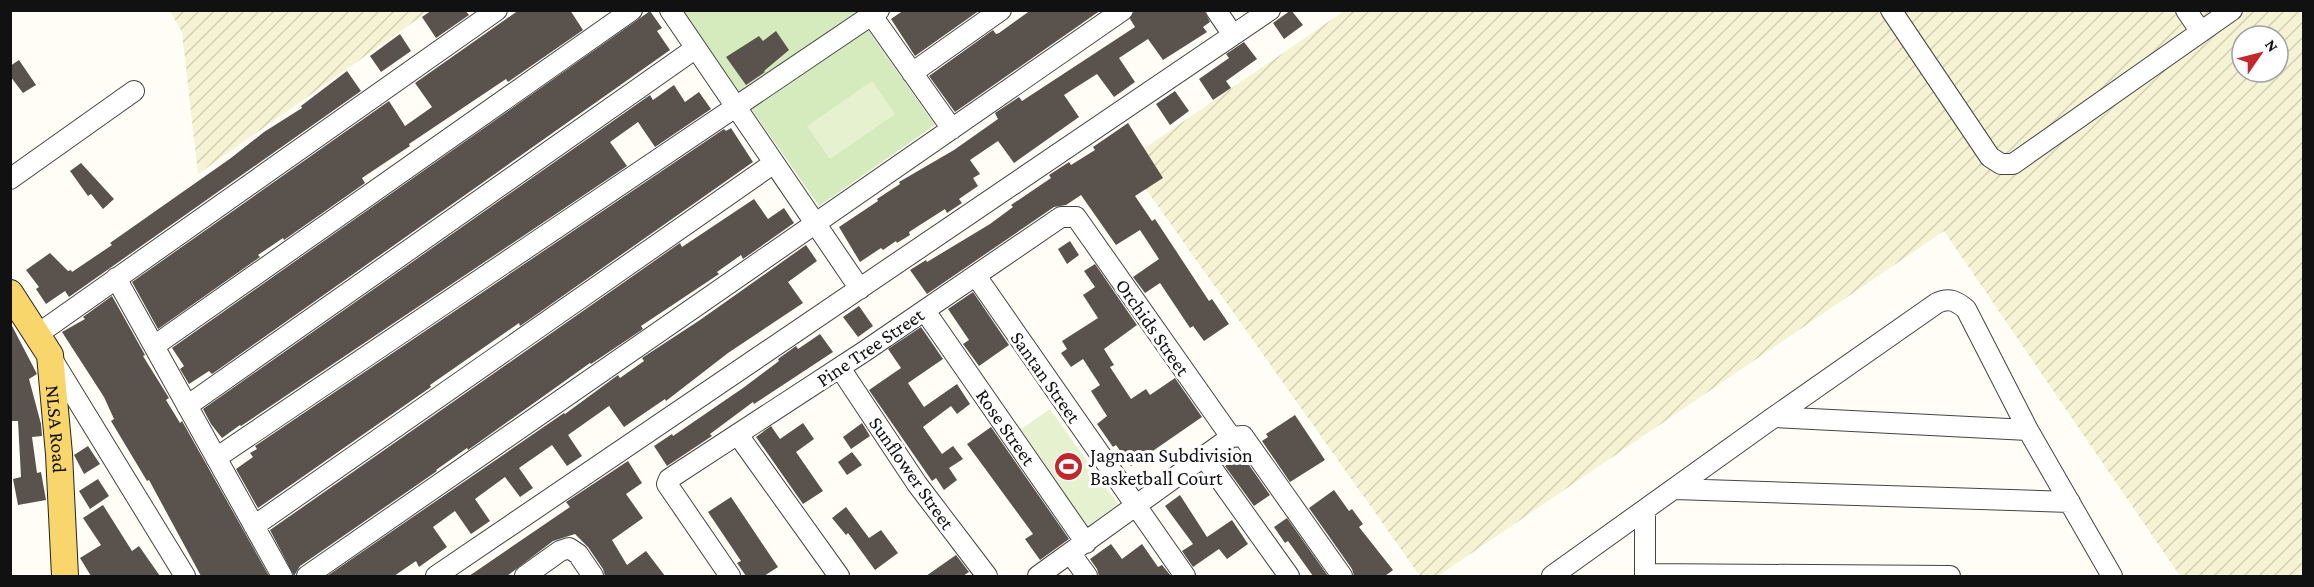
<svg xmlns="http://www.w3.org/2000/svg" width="2314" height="587" font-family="'Crimson Pro',serif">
  <defs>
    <pattern id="farmland-furrows" width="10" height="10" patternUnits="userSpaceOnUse" patternTransform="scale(1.5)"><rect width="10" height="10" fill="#f6f3d4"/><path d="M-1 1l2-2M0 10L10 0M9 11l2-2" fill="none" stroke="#d2cfb5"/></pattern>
  </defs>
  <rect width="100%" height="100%" fill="#fffdf5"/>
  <path fill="url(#farmland-furrows)" fill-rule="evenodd" d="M170,11H429L198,174L182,32Z
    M1344,11H2303V576H2180L1944,231L1438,576H1420L1126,161ZM2242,36H2278V72H2242Z"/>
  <path fill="#d5ebbd" d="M683,11H855L935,125L819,206Z"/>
  <path fill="#e6f2cf" d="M872,81L895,114L830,159L807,126Z
    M1050,409L1118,504L1087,527L1021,429Z"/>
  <path fill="#5a524d" d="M432,10H465L469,15L436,38L422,17Z
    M519,10H570L583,30L508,82L506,79L409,144L410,146L362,178L365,183L284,240L283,238L258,255L260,257L158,329L132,282L389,101L405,126L432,107L415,83Z
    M904,10H980L915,56L891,19Z
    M1031,10H1101L955,112L929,76L993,30L996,34L999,33Z
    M1135,10H1204L1210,22L1203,27L1207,32L1163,60L1148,39L1119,58L1135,82L1114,97L1097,74L1064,95L1079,117L1014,163L998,141L970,160L980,174L973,178L978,186L959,199L962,203L947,213L945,209L909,232L910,235L897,243L896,241L883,250L881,248L860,262L839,227L878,201L877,199L900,184L899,182L954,150L998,119L995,113L1019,97L1022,101L1135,27L1130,19Z
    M1291,10L1303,25L1284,39L1273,23Z
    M650,11L662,28L657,31L670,50L212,374L209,371L189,384L180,369L184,366L172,348Z
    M776,31L789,50L764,71L765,72L746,85L726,57L759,36L763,41Z
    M400,34L411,51L381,72L370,56Z
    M1244,42L1257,59L1226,81L1231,88L1213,100L1199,79L1229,58L1226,54Z
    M19,60L36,85L23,93L10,76V66Z
    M347,71L361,91L69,297L65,291L46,304L36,289L39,287L26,270L50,253L68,271L71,270L72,272L112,245L110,243L231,158L264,132L302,108L301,106Z
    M674,85L685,102L699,92L711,109L655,147L638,122L610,142L627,166L241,426L240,425L222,438L211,424L203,409L650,95L653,100Z
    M1175,91L1189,111L1170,125L1156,104Z
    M1128,123L1163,178L1135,196L1152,221L1155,219L1209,301L1212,299L1229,324L1204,341L1193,326L1190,328L1160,283L1145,293L1133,277L1159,259L1140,230L1116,245L1081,195L1066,205L1054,207L927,294L910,270L926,260L927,262L990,224L1013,207L1011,205L1051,178L1049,175L1069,162L1071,165L1095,150L1093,147Z
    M731,128L753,162L520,326L519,323L430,385L431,387L258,508L236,469L253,457L250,453L257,449L255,446L724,129L726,131Z
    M81,163L114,199L103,209L91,194L88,196L70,171Z
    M754,199L768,219L784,208L794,223L743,259L741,255L717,272L719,274L641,326L643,329L591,364L590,363L468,450L467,448L436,470L437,471L300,566L294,576L270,530L680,243L682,247Z
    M1070,241L1079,255L1067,264L1058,249Z
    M806,245L817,261L788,282L803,303L728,353L666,401L665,399L624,427L609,406L568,435L582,456L567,466L552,445L519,468L533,488L520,497L505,477L475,499L490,521L471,534L455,511L433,527L447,547L419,567L416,561L394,576H327L564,413L565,414L618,375L620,378L644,361L642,358L700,320Z
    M1095,264L1137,325L1104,349L1114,365L1110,367L1131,399L1146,389L1150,395L1175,378L1202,417L1131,466L1116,445L1113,447L1097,424L1107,416L1091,391L1100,385L1083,359L1071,367L1061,353L1067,349L1062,341L1098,318L1083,295L1095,287L1084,271Z
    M973,292L1009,345L979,366L963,344L969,340L948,309Z
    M112,296L145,355L143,356L169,398L166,400L180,423L182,421L269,576H201L149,480L147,481L111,421L114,419L104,397L62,332L85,319L83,317Z
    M859,306L873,326L858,337L843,317Z
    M10,322L37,374L29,379L41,424L42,436L32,437L37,473L41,472L46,500L18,505L13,479L21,477L18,421H10Z
    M921,327L943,359L908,383L924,407L957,384L970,404L957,414L951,406L923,427L942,454L953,446L963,459L949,468L957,480L944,490L936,478L932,481L869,390L901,368L888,349Z
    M820,334L833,352L754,404L753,402L710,434L712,436L667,466L654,446L672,434L673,436L743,388L779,361L778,359L796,346L798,349Z
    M1295,415L1325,460L1290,482L1262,441L1268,437L1266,434Z
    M803,423L814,439L796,452L823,491L803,504L756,437L771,426L780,439Z
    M862,423L870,436L851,449L843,437Z
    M991,427L1069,539L1040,560L1025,539L1033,534L967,444Z
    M88,446L100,464L84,474L74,455Z
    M852,452L862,465L847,475L838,462Z
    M1242,455L1270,495L1254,506L1225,466Z
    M628,461L642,483L626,494L643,518L612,540L627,565L646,551L665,576H605L603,569L588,547L575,534L553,541L507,576H469L570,507L566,502Z
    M98,479L109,496L90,509L79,491Z
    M1334,490L1349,511L1352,509L1363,524L1359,527L1393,570L1385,576H1354L1352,569L1309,508Z
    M1180,495L1207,537L1232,520L1248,544L1227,559L1219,549L1193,567L1182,551L1193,544L1165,506Z
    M731,497L778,567L764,576H746L737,563L741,561L708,512Z
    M103,505L132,551L139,546L160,576H91L80,558L101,545L83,518Z
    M846,507L869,538L881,530L898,553L875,570L848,533L846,535L832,518Z
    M1287,518L1328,576H1313L1288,541L1285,543L1274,527Z
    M1111,544L1122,559L1142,544L1158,567L1162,565L1171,576H1099L1097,569L1090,559Z
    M956,555L969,572L963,576H926Z"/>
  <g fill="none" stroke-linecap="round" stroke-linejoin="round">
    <defs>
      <path id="minor" d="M670,10L860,289
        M868,10L952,129
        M1216,10L1233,35
        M1891,10L1990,157L2001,164H2013L2232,10
        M2186,10L2201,32
        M912,73L1001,10
        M10,179L134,91
        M976,276L1185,576
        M116,278L282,576
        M925,311L1086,543
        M38,334L497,10
        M154,346L632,10
        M52,359L185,576
        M840,368L917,484L987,576
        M187,406L696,48
        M1774,417L2028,430
        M738,435L839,576
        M1204,457L1289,576
        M216,458L879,10
        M1675,489L2070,502
        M1645,510V576
        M254,526L774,163
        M1071,554L1087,576
        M1645,574L1950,576
        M307,576L1123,10
        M436,576L1270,10
        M525,576L560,551L569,548L578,554L593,576
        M730,576L667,484L669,479L865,351L1061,217H1076L1231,437
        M1038,576L1231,437L1243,436L1342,576
        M1552,576L1774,417L1937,303C1949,297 1956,301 1966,309L2028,430L2112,576"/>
      <g id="major">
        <path id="s1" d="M10,293L50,355L59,454L65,576"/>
      </g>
    </defs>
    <use href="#minor" stroke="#444" stroke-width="22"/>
    <use href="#major" stroke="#222" stroke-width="28"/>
    <use href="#minor" stroke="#fff" stroke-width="20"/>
    <use href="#major" stroke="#f9d66b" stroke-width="26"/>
  </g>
  <defs>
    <symbol id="stadium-disc" viewBox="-11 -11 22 22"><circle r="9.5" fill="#c4262e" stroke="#fff"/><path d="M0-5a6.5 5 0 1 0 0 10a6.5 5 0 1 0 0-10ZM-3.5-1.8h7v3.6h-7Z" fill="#fff"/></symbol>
  </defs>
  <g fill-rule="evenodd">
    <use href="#stadium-disc" x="1052" y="450" width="33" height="33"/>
  </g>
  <g text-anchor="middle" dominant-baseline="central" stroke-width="6" stroke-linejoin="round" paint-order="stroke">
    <g font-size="20" fill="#111" stroke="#fff">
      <text transform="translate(1153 327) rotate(55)">Orchids Street</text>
      <text transform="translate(870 347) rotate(-34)">Pine Tree Street</text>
      <text transform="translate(1046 377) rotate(55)">Santan Street</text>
      <text transform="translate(1006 427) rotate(55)">Rose Street</text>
      <text stroke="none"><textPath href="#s1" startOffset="148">NLSA Road</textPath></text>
      <text transform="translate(912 473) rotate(55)">Sunflower Street</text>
    </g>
    <g font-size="20" fill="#111" stroke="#fff" text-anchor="start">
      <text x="1090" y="455">Jagnaan Subdivision<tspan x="1090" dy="23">Basketball Court</tspan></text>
    </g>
  </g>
  <rect width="2314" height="587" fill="none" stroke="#111111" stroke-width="24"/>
  <g transform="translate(2260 54) rotate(55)"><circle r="28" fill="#ffffff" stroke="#a0a0a0" stroke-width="1.5"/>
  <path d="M0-4.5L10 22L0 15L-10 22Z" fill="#c4262e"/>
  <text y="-9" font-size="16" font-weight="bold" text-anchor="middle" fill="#111111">N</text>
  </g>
</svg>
